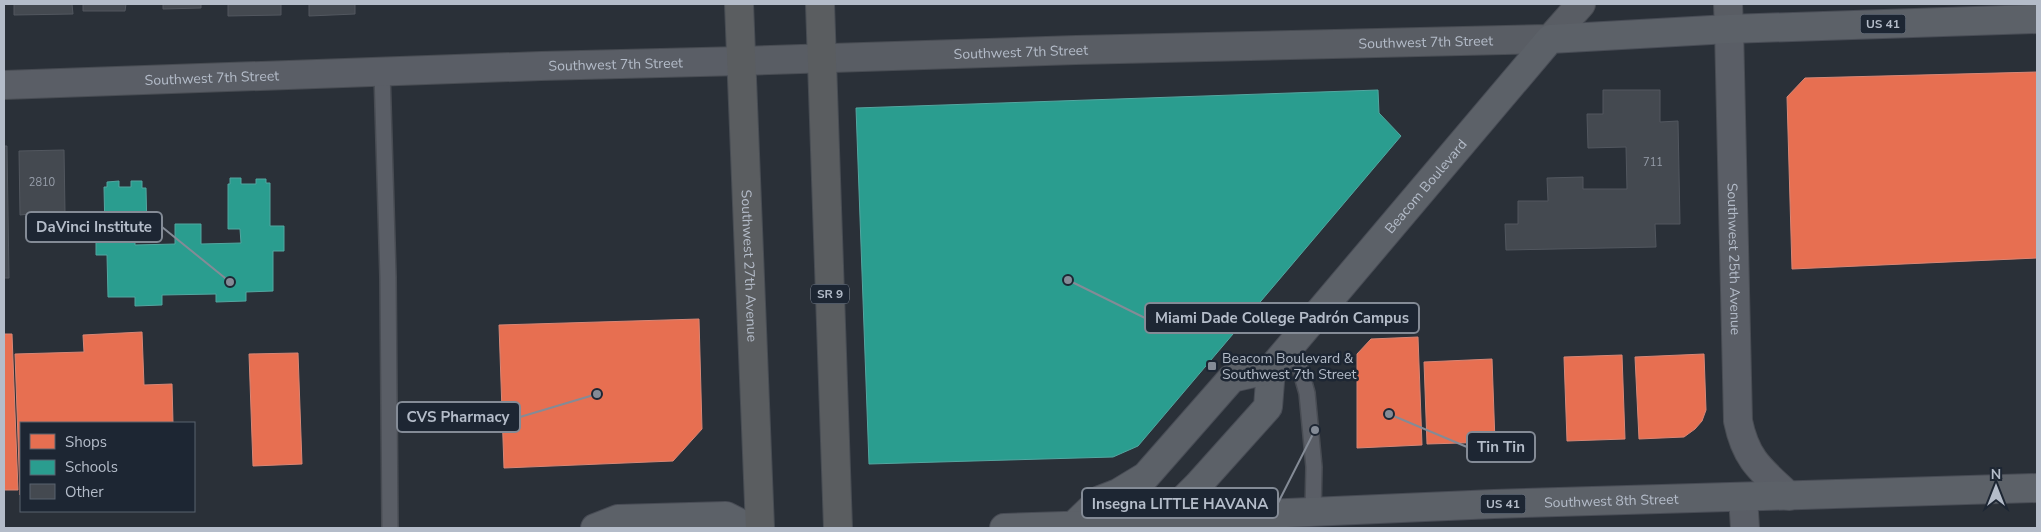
<svg xmlns="http://www.w3.org/2000/svg" width="2041" height="532" font-family="'Nunito Sans',sans-serif">
  <rect width="100%" height="100%" fill="#2a3038"/>
  <path fill="#e76f51" stroke="#d88675" d="M2037,72V258L1792,269L1787,97L1805,78Z
    M699,319L702,429L673,461L504,468L499,325Z
    M142,332L144,385L172,384L173,423H21L20,495L15,354L84,352L83,335Z
    M4,334H12L18,490H4Z
    M1418,337L1422,445L1357,448V354L1371,339Z
    M298,353L302,464L253,466L249,354Z
    M1704,354L1706,410L1702,421L1695,429L1684,437L1639,439L1635,357Z
    M1622,355L1625,439L1567,441L1564,357Z
    M1492,359L1495,442L1427,444L1424,362Z"/>
  <path fill="#2a9d8f" stroke="#53a6a0" d="M1378,90L1379,113L1401,136L1138,446L1113,457L869,464L856,108Z
    M230,178H241V184H256V179H266V183H270V226H284V251H273V291L246,292V301L216,302V294L162,295V305L135,306V297H108L107,255H96V233H105L104,187H107V182L119,181V187H131V181H142V188H146L147,230H135V245L175,244V224H201V244L241,243L240,229H228V184H230Z"/>
  <path fill="#444950" stroke="#52575f" d="M14,4H72L73,14L14,15Z
    M83,4H126L125,11H83Z
    M163,4H201V8L163,9Z
    M228,4H281V15L228,16Z
    M309,4H355V14L309,16Z
    M1603,90H1660V122L1678,121L1680,224H1655L1656,247L1506,250L1505,224H1518V201H1548L1547,178L1583,177V189H1627L1626,147L1588,148L1587,114H1603Z
    M4,146H7L9,278H4Z
    M64,150L65,213H54V223H29V214L20,215L19,151Z"/>
  <g fill="none" stroke-linecap="round" stroke-linejoin="round">
    <defs>
      <path id="lane" d="M382,72L388,277L390,528
        M1293,344L1307,393L1314,467L1313,512"/>
      <g id="street">
        <path id="s1" d="M1729,29L1738,421C1746,460 1761,470 1789,496"/>
        <path id="s2" d="M4,85L541,66L741,61"/>
        <path d="M1743,497L1745,528"/>
      </g>
      <g id="secondary">
        <path d="M1728,4L1729,29"/>
        <path id="s3" d="M741,61L1076,50L1550,39L1581,4"/>
      </g>
      <g id="primary">
        <path id="s4" d="M1160,523L1198,485L1268,407L1271,369L1550,39L1729,29L2037,19"/>
        <path d="M1073,526L1100,500L1118,493L1146,476L1232,378L1271,369"/>
        <path d="M595,528L618,519L726,516L750,528"/>
        <path id="s5" d="M1004,528L1160,523L1262,514L1494,504L2037,488"/>
      </g>
      <g id="highway">
        <path id="s6" d="M739,4L760,528"/>
        <path d="M820,4L838,528"/>
      </g>
    </defs>
    <use href="#lane" stroke="#484c53" stroke-width="18"/>
    <use href="#street" stroke="#484c53" stroke-width="30"/>
    <use href="#secondary" stroke="#484c53" stroke-width="30"/>
    <use href="#primary" stroke="#484c55" stroke-width="30"/>
    <use href="#highway" stroke="#474c53" stroke-width="30"/>
    <use href="#lane" stroke="#5a5e66" stroke-width="15"/>
    <use href="#street" stroke="#5a5e66" stroke-width="28"/>
    <use href="#secondary" stroke="#595d64" stroke-width="28"/>
    <use href="#primary" stroke="#5c6168" stroke-width="28"/>
    <use href="#highway" stroke="#5a5d60" stroke-width="28"/>
  </g>
  <rect fill="#848b96" stroke="#1d2633" stroke-width="2" x="1207" y="361" width="10" height="10" rx="2.5"/>
  <g text-anchor="middle" dominant-baseline="central" stroke-width="5" stroke-linejoin="round" paint-order="stroke">
    <g font-size="11" fill="#989fab">
      <text x="1653" y="162">711</text>
      <text x="42" y="182">2810</text>
    </g>
    <g fill="#1d2633" stroke="#878f9c" stroke-width="1">
      <rect x="1860.5" y="14.5" width="45" height="19" rx="4"/>
      <rect x="811" y="284.5" width="38" height="19" rx="4"/>
      <rect x="1480.5" y="494.5" width="45" height="19" rx="4"/>
    </g>
    <g font-size="12" font-weight="bold" fill="#b4bcc9">
      <text x="1883" y="24">US 41</text>
      <text x="830" y="294">SR 9</text>
      <text x="1503" y="504">US 41</text>
    </g>
    <g font-size="14" fill="#b4bcc9" stroke="#1d2633">
      <text stroke="none"><textPath href="#s3" startOffset="685">Southwest 7th Street</textPath></text>
      <text stroke="none"><textPath href="#s3" startOffset="280">Southwest 7th Street</textPath></text>
      <text stroke="none"><textPath href="#s2" startOffset="612">Southwest 7th Street</textPath></text>
      <text stroke="none"><textPath href="#s2" startOffset="208">Southwest 7th Street</textPath></text>
      <text stroke="none"><textPath href="#s4" startOffset="436">Beacom Boulevard</textPath></text>
      <text stroke="none"><textPath href="#s1" startOffset="230">Southwest 25th Avenue</textPath></text>
      <text stroke="none"><textPath href="#s6" startOffset="262">Southwest 27th Avenue</textPath></text>
      <text stroke="none"><textPath href="#s5" startOffset="608">Southwest 8th Street</textPath></text>
    </g>
    <g font-size="14" fill="#b4bcc9" stroke="#1d2633" text-anchor="start">
      <text x="1222" y="358">Beacom Boulevard &amp;<tspan x="1222" dy="16">Southwest 7th Street</tspan></text>
    </g>
  </g>
  <path fill="none" stroke="#848b96" stroke-width="2" d="M230 282L162 227M1068 280L1145 318M597 394L520 417M1389 414L1467 447M1315 430L1278 503"/>
  <g fill="#848b96" stroke="#1d2633" stroke-width="2">
    <circle cx="230" cy="282" r="5"/>
    <circle cx="1068" cy="280" r="5"/>
    <circle cx="597" cy="394" r="5"/>
    <circle cx="1389" cy="414" r="5"/>
    <circle cx="1315" cy="430" r="5"/>
  </g>
  <g fill="#1d2633" stroke="#848b96" stroke-width="2">
    <rect x="26" y="212" width="136" height="30" rx="5"/>
    <rect x="1145" y="303" width="274" height="30" rx="5"/>
    <rect x="397" y="402" width="123" height="30" rx="5"/>
    <rect x="1467" y="432" width="68" height="30" rx="5"/>
    <rect x="1082" y="488" width="196" height="30" rx="5"/>
  </g>
  <g font-size="15" text-anchor="middle" font-weight="bold" fill="#b4bcc9">
    <text x="94" y="232">DaVinci Institute</text>
    <text x="1282" y="323">Miami Dade College Padrón Campus</text>
    <text x="458" y="422">CVS Pharmacy</text>
    <text x="1501" y="452">Tin Tin</text>
    <text x="1180" y="509">Insegna LITTLE HAVANA</text>
  </g>
  <rect width="2041" height="532" fill="none" stroke="#b4bcc9" stroke-width="10"/>
  <rect x="20" y="422" width="175" height="90" fill="#1d2633" stroke="#59626f"/>
  <rect x="30" y="434" width="25" height="15" fill="#e76f51" stroke="#59626f"/>
  <text x="65" y="447" font-size="15" fill="#b4bcc9">Shops</text>
  <rect x="30" y="460" width="25" height="15" fill="#2a9d8f" stroke="#59626f"/>
  <text x="65" y="472" font-size="15" fill="#b4bcc9">Schools</text>
  <rect x="30" y="484" width="25" height="15" fill="#444950" stroke="#59626f"/>
  <text x="65" y="497" font-size="15" fill="#b4bcc9">Other</text>
  <g transform="translate(1996 487)" stroke="#1d2633" stroke-width="4" paint-order="stroke">
  <path d="M0-4L9 19L0 12L-9 19Z" fill="#b4bcc9"/>
  <text y="-8" font-size="14" font-weight="bold" text-anchor="middle" fill="#b4bcc9">N</text>
  </g>
</svg>
